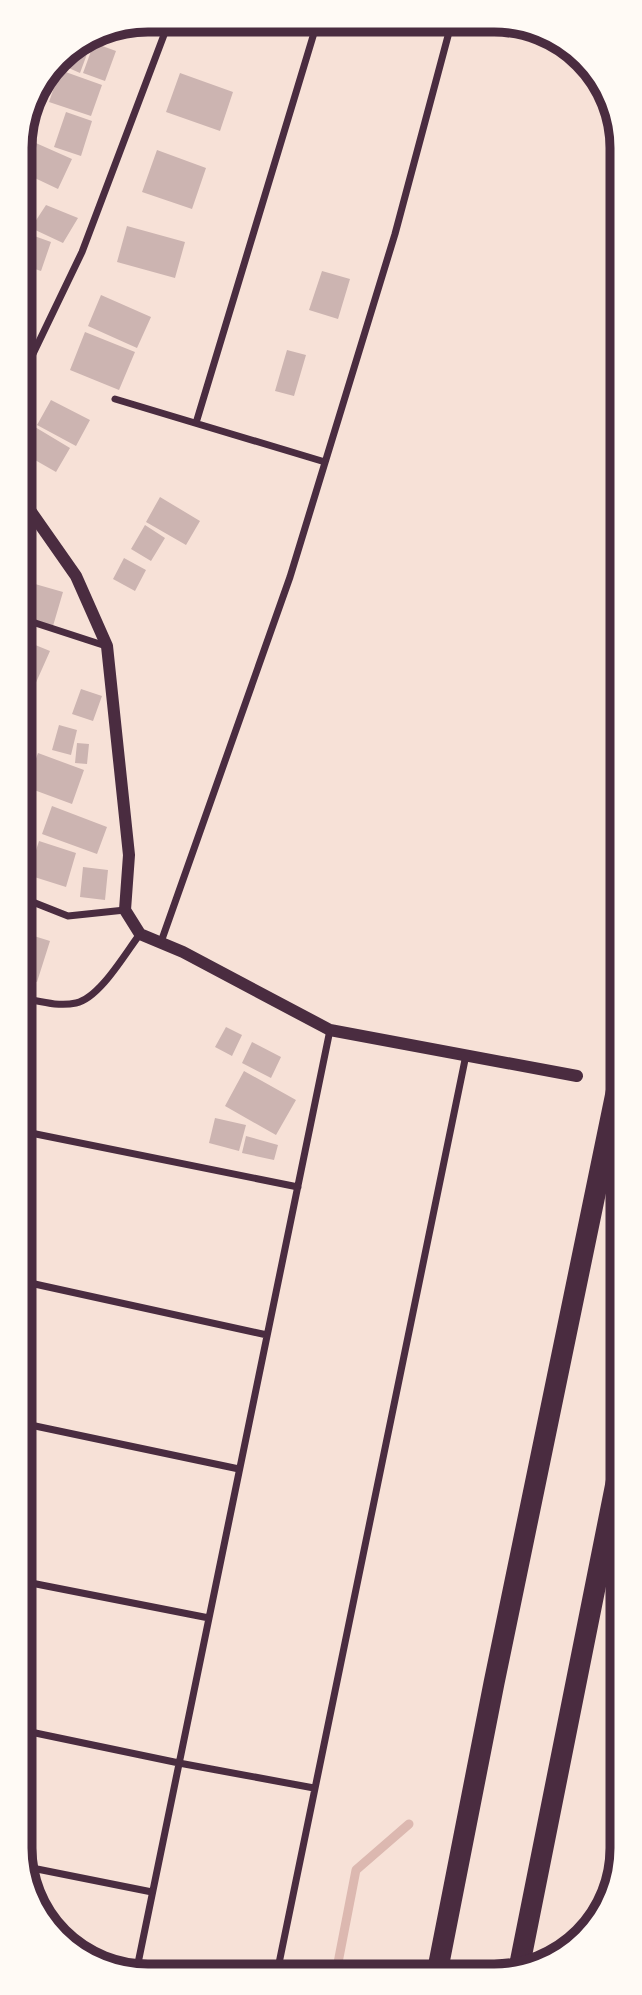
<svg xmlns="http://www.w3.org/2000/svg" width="642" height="1995" font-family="'Asap Condensed',sans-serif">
  <rect width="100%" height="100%" fill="#f7e1d7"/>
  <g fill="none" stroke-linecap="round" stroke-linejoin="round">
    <path stroke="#dcb8b0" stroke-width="9" d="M336,1973L356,1870L409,1824"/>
  </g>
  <path fill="#ccb4b1" d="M202,20H239L236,30Z
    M94,43L116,51L105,81L83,73Z
    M72,48L87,54L80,73L55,62L63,51Z
    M60,70L102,85L91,116L49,102Z
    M180,73L233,92L220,131L166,112Z
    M66,112L92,121L81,156L54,147Z
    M20,136L72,159L58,189L20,171Z
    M157,150L206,168L192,209L142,192Z
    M46,205L78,218L63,243L31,228Z
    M127,226L185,242L175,278L117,262Z
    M26,233L51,242L41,271L20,264V252Z
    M322,271L350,279L338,319L309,310Z
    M101,295L151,317L137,348L88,326Z
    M85,332L135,352L119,390L70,370Z
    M287,350L306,355L294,396L275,391Z
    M51,400L90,420L76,446L37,425Z
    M35,427L70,448L56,472L21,452Z
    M160,497L200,521L186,545L146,522Z
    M145,525L165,538L151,561L131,549Z
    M124,558L146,570L135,591L113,579Z
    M20,581L29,584L21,608H20Z
    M35,584L63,592L53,626L25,617Z
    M23,640L50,651L34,687L20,682V646Z
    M81,689L102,696L93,721L72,714Z
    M59,725L77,730L71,755L52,750Z
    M77,743L89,744L87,764L75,763Z
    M38,753L84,770L72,804L26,787Z
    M52,806L107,827L97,854L42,834Z
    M20,832L32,837L20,862Z
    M39,841L76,853L66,887L28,875Z
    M83,867L108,870L105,900L80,897Z
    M21,932L50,941L37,982L21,977Z
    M226,1027L242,1035L232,1056L215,1047Z
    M252,1042L281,1057L271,1078L242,1063Z
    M244,1071L296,1100L276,1135L225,1106Z
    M215,1118L246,1125L239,1151L209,1143Z
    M246,1136L278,1145L274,1160L242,1153Z"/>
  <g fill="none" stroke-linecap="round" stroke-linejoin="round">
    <path stroke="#4a2c40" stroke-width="7" d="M20,340L35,349
      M20,381L82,252L170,19
      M115,399L325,462
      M196,423L314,33
      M20,618L106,646
      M20,897L68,916L125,910
      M161,942L290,577L395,234L452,21
      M21,998C39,1001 58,1007 76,1003C100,998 126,952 140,934
      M21,1131L298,1187
      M21,1281L267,1335
      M21,1423L239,1469
      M21,1581L209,1618
      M21,1730L179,1763L314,1788
      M22,1866L152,1892
      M136,1973L330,1030
      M277,1973L466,1055"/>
    <path stroke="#4a2c40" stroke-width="12" d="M20,496L76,576L107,646L129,855L125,910L140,934L183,952L330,1030L577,1076"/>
    <path stroke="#4a2c40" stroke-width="21" d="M437,1973L494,1683L622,1064
      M518,1973L622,1453"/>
  </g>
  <path d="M0 0H642V1995H0ZM148 32H494A116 116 0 0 1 610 148V1848A116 116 0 0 1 494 1964H148A116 116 0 0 1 32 1848V148A116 116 0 0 1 148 32Z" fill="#fffaf5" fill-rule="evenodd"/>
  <path fill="none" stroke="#4a2c40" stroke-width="9" d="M148 32H494A116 116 0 0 1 610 148V1848A116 116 0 0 1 494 1964H148A116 116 0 0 1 32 1848V148A116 116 0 0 1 148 32Z"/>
</svg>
